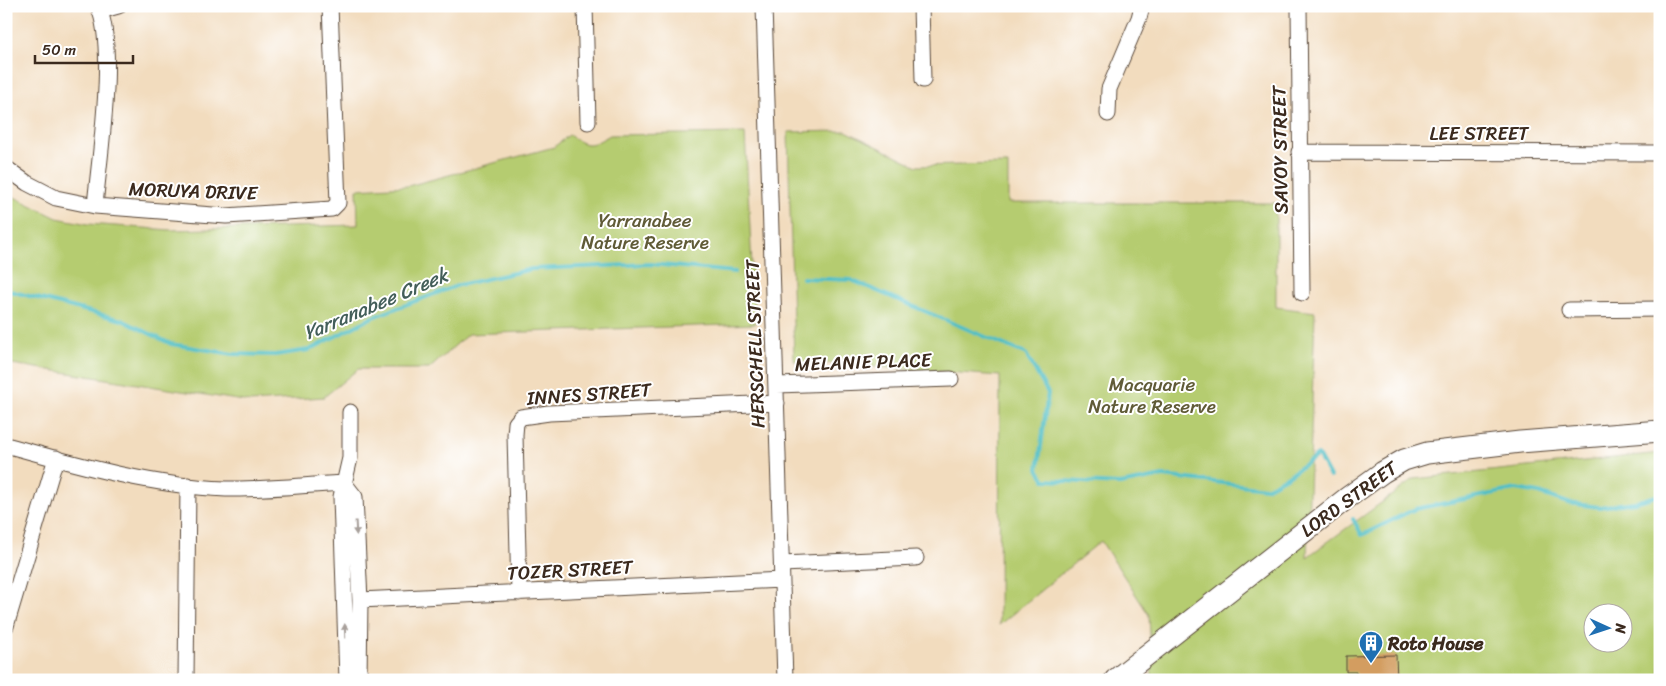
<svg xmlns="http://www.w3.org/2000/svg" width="1666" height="686" font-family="Sriracha,sans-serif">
  <rect width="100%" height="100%" fill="#fff"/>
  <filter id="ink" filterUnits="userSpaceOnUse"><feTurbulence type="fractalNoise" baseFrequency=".02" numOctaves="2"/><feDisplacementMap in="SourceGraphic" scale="10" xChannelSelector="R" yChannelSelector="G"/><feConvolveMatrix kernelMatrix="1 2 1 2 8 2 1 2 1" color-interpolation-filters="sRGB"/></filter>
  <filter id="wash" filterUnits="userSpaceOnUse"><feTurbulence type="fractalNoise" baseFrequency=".0096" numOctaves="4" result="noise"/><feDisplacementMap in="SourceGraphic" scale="20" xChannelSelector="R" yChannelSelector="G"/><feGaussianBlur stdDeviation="1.12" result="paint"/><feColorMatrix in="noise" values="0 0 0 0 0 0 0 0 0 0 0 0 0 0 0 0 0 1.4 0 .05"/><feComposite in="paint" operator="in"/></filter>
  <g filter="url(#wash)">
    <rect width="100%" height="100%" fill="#f2dcbe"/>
    <path fill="#b5cc70" stroke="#787b47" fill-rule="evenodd" d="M846,131L917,166L1008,164V203H1276V307L1315,312L1307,557L1414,479L1660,453V680H1152L1149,615L1101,541L999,625L1000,376L794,361L788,132ZM1594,614H1624V644H1594Z
      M745,133L755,324L468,334L429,369H358L324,397L250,402L6,363V193L57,218L88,224L171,230L358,225L357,189L408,186L554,147L569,135C587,148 591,146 610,135Z"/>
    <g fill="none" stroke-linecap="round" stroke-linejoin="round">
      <path stroke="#51bfc6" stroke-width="4" d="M803,278L851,280L1026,354L1048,393L1038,469L1045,480L1120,484L1163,476L1266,488L1288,476L1318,455L1330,477
        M6,290L122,320L171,344L233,354L275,355L309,350L373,317L459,285L532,269L651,264L735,272
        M1353,519L1362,535L1415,509L1516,489L1539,493L1568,503L1599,507L1635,502L1660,495"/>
    </g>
    <g id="blocks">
      <path fill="#d39d61" d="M1396,655L1397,680H1356V672H1346V656Z"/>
    </g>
  </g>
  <g filter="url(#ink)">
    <use href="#blocks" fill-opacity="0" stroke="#564536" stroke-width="1"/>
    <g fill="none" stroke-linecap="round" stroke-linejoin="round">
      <defs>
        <path id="street" d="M585,6L588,122
          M764,6L785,680
          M921,6L923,80
          M1299,6L1302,293
          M100,11L118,6
          M1108,114L1109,89L1139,18L1142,6
          M1299,152L1660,153
          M6,168L27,183L56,198L95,206L226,216L332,209L338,203L330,6
          M95,206C99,159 117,47 98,6
          M1569,310L1660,309
          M777,385L951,379
          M6,445C78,465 151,486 226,489C265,490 305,485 344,483
          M344,483L355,497L360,600L359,680
          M782,564L916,558
          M519,593L515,435L516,423L521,417L549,413L777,403
          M360,600L782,580
          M6,626L56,458
          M186,680L188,485
          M347,680L341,497L350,458V412"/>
        <path id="secondary" d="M1115,680L1347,498L1383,472L1404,460L1427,453L1520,442L1660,431"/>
      </defs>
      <use href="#street" stroke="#564536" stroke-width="17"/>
      <use href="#secondary" stroke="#564536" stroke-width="23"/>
      <use href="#street" stroke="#fff" stroke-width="15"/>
      <use href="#secondary" stroke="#fff" stroke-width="21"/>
    </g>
    <defs><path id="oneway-solid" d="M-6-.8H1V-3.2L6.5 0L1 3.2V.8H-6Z" transform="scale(1.25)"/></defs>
    <g fill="#a79f9a">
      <use href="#oneway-solid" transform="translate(356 528) rotate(87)"/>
      <use href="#oneway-solid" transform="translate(345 631) rotate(-92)"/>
    </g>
  </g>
  <defs>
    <symbol id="building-pin" viewBox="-11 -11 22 30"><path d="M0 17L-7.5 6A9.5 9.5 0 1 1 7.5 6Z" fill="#1f6fb2" stroke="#fff"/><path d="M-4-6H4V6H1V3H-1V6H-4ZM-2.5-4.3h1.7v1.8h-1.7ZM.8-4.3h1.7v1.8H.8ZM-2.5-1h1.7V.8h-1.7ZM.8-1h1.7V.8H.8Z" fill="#fff"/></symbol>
  </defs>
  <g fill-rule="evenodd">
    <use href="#building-pin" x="1357" y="629" width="28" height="38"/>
  </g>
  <g text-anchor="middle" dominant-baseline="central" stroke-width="4" stroke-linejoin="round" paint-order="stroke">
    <g font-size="19" fill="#3b2a1e" stroke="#fff">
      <text x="1479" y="133">LEE STREET</text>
      <text transform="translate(1280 150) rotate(-91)">SAVOY STREET</text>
      <text transform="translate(193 191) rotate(2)">MORUYA DRIVE</text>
      <text transform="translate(755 344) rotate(-92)">HERSCHELL STREET</text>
      <text transform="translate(863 362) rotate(-2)">MELANIE PLACE</text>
      <text transform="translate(589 394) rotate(-4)">INNES STREET</text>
      <text transform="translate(1349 499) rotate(-36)">LORD STREET</text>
      <text transform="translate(570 570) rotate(-3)">TOZER STREET</text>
    </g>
    <g font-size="19" fill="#605b37" stroke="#fff">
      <text x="645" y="220">Yarranabee<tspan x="645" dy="22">Nature Reserve</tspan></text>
      <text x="1152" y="384">Macquarie<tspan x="1152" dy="22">Nature Reserve</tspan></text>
    </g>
    <g font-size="19" font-weight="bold" fill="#3b2a1e" stroke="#fff" text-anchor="start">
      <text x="1388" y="643">Roto House</text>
    </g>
    <g font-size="20" font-style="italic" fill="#435e59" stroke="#fff">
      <text transform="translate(376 304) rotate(-23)">Yarranabee Creek</text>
    </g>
  </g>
  <rect width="1666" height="686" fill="none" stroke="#fff" stroke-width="25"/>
  <g transform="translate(1608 628) rotate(93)"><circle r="24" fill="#ffffff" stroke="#b1aaa5"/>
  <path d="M0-4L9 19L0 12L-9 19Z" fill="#1f6fb2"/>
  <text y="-8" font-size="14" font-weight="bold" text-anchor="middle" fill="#3b2a1e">N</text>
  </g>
  <path d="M35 55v8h98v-8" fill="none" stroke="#3b2a1e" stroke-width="2.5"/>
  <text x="42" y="55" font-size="15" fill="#3b2a1e" stroke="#ffffff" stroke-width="4" paint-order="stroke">50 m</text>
</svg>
